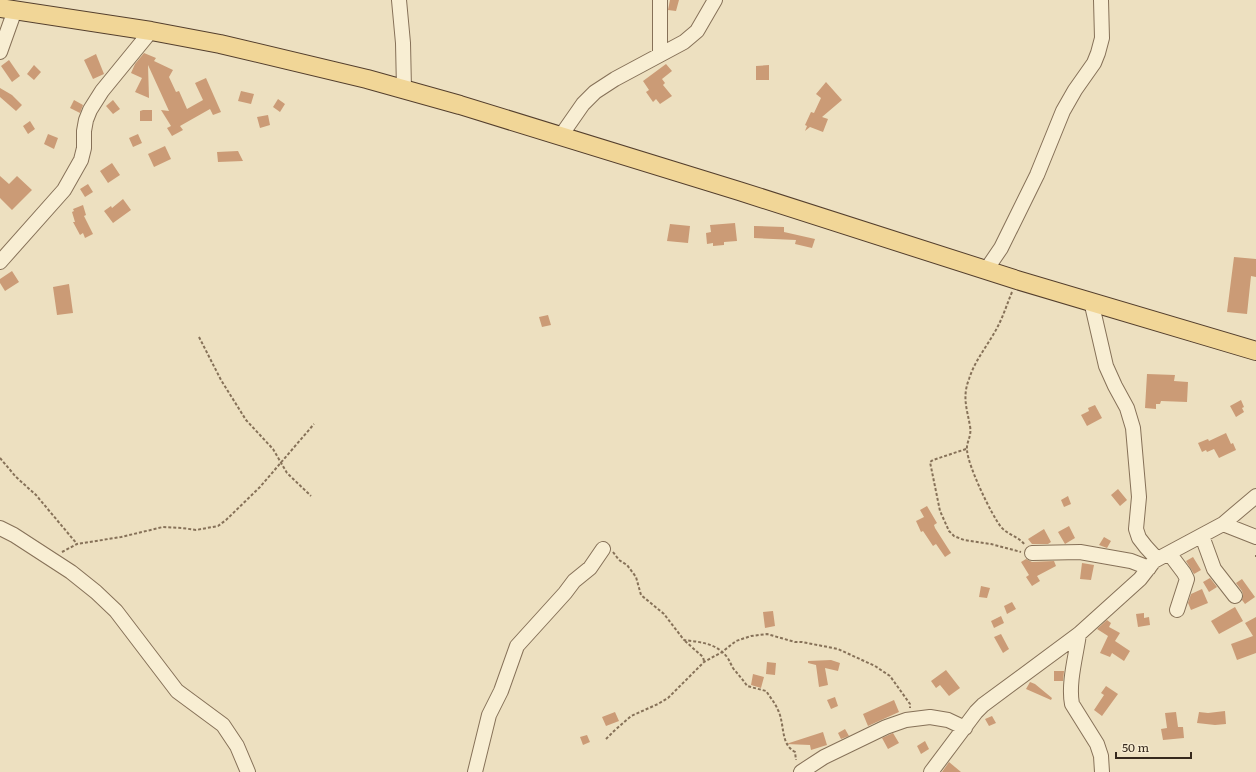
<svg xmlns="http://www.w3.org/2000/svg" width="1256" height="772" font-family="Literata,serif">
  <rect width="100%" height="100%" fill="#ede0c0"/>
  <path fill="#cb9b76" d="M670,0H679L676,11L668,10Z
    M144,53L156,58L154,61L173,70L169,77L176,92L179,91L187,109L203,100L195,83L206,78L221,112L213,115L210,109L180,126L183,130L172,136L167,128L171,126L161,110L169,111L148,65L149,98L135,92L142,78L131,73L135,64Z
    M96,54L104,74L93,79L84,60Z
    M9,60L20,76L12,82L1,66Z
    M666,64L672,71L662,79L665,83L663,85L672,96L660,104L656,99L653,102L646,92L649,90L643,81Z
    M34,65L41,72L34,80L27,74Z
    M769,65V80H756V66Z
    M826,82L842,100L822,117L828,119L823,132L810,127L805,131L807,126L805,125L811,112L814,113L821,98L816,94Z
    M0,88L12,95L22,105L16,111L0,97Z
    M241,91L254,94L251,104L238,101Z
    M278,99L285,104L280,112L273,107Z
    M74,100L83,105L80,113L70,108Z
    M113,100L120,109L113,114L106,106Z
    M143,110H152V121H140V111Z
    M268,115L270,125L260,128L257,117Z
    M30,121L35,129L28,134L23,126Z
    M48,134L58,138L54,149L44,144Z
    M138,134L142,143L133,147L129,138Z
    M165,146L171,159L154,167L148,154Z
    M238,151L243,161L218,162L217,152Z
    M112,163L120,175L108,183L100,171Z
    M0,176L9,184L17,176L32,190L12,210L0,198Z
    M88,184L93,192L85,197L80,189Z
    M123,199L131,210L113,223L104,211L111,206L112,208Z
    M83,205L86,215L84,216L93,234L85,238L83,233L80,235L73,222H75L72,212L74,211L73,209Z
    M735,223L737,241L724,242V245L713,246V243L707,244L706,233L711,232L710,225Z
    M670,224L690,226L688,243L667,241Z
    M754,226L784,227V232L815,239L812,248L795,244L796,240L754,238Z
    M1234,257L1256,259V277L1251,276L1247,314L1227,312Z
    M12,271L19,282L5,291L0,283V279Z
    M69,284L73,313L57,315L53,287Z
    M548,315L551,325L542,327L539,317Z
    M1147,374L1175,375L1174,381L1188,382L1187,402L1161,401L1160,404H1156V409L1145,408Z
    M1241,400L1244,407L1242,408L1244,412L1236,417L1230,406Z
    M1095,405L1102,418L1087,426L1081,415L1089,411L1088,408Z
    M1226,433L1231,444L1233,443L1236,450L1219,458L1214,449L1207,452L1206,450L1202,452L1198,443L1208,439L1209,441Z
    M1118,489L1127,500L1120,506L1111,495Z
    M1068,496L1071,504L1064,507L1061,500Z
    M927,506L937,523L934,525L935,528L951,553L945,557L936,544L933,546L923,531L921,532L916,521L924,517L920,510Z
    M1069,526L1075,538L1065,544L1058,532Z
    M1044,529L1051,542L1048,544H1032L1028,539Z
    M1104,537L1111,541L1107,548L1099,545Z
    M1193,557L1201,570L1194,574L1186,561Z
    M1026,559L1032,562L1054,561L1056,566L1037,576L1040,581L1032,586L1026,577L1029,575L1021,562Z
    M1082,563L1094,565L1091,580L1080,579Z
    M1210,578L1217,587L1209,592L1203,582Z
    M1242,579L1255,597L1245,604L1242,600L1243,595L1242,591L1236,583Z
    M981,586L990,588L987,598L979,597Z
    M1202,589L1208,603L1191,610L1188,603L1191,594Z
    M1012,602L1016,609L1007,614L1004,606Z
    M1235,607L1243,621L1219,634L1211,621Z
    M773,611L775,626L765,628L763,612Z
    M1144,613V618L1149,617L1150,625L1138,627L1136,614Z
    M1001,616L1004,623L994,628L991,621Z
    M1256,617V653L1237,660L1231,644L1253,636L1245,623Z
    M1107,620L1111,623L1109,627L1120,633L1115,641L1130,651L1124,661L1112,653L1110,657L1100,653L1108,636L1097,629Z
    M1001,634L1009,649L1003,653L994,637Z
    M831,660L840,663L838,671L825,668L828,685L819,687L816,665L808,663V661Z
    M767,662L776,663L775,675L766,674Z
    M946,670L960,688L949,696L940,685L936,688L931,681Z
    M1054,671H1064L1063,681H1054Z
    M753,674L764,677L761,688L751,685Z
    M1030,682L1035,684L1052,698L1051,700L1026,689Z
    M1106,686L1118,694L1102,716L1094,710L1104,695L1101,693Z
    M835,697L838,706L831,709L827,700Z
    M894,700L899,712L868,726L863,714Z
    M1225,711L1226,724L1215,725L1197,723L1199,712L1208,713Z
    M615,712L619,721L606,726L602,717Z
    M1176,712L1178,727H1183L1184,738L1163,740L1161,729L1167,728L1165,713Z
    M992,716L996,723L989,726L985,719Z
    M845,729L849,736L841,739L838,733Z
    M823,732L827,745L811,750L810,745L786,744Z
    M893,733L899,743L888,749L882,738Z
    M587,735L590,742L583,745L580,737Z
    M925,741L929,749L921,754L917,746Z
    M949,762L961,772H942Z"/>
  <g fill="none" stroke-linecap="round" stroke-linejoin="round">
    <defs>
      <path id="minor" d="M399,0L403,43L404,89
        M660,0V54
        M0,52L15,10
        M560,137L583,104L595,92L615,79L684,42L697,31L715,0
        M0,262L64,190L81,160L84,148V131L86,120L90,110L102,91L151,31
        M986,270L1001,248L1037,175L1063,111L1075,90L1094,63L1098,53L1102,38L1101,0
        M1091,301L1106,366L1115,386L1127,408L1133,428L1139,497L1136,529L1139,538L1146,547L1157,559
        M1223,524L1256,537
        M0,528L14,535L71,572L96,592L116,611L177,691L223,725L237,746L248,772
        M1202,536L1214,569L1235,596
        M1032,553L1080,552L1131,561L1149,568
        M1169,553L1184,573L1187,579L1177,610
        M1079,634C1076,656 1068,683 1072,704L1097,744L1101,756L1102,772
        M475,772L489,715L501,691L517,646L565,593L574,581L590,568L603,549
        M801,772L824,757L886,727L906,720L930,717L948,720L965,728
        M931,772L976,712L983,705L1079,634L1140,579L1154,561L1223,524L1256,496"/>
      <path id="major" d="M0,8L151,31L220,44L367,79L460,105L739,191L1017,280L1256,351"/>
    </defs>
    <use href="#minor" stroke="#867158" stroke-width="16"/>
    <use href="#major" stroke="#543f2d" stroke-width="20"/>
    <path stroke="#867158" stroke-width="2" stroke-dasharray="3 2" stroke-linecap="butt" d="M1012,292C1007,304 1003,317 997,328C988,345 975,360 969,379C962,397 967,409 970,426C972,437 966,442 967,450C968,466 991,514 1001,527C1008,535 1018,536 1025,545
      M199,337L221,380L246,420L273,449L287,473L311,496
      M966,449L933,460L930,462L940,511L949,531L954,536L964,540L991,544L1021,552
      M0,458L16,477L36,495L77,544
      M62,552L77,544L121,537L163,527L182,528L196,530L218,526L226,520L260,487L314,424
      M613,552L619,560L627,565L636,577L641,595L664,614L684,640C700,642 716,643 727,657C730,661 731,665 733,668C738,675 743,679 747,686L766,691C770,697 775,703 778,710C785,724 780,744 795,752L796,760
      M1255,556H1256
      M685,641L703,657L704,661
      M606,739L614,731L631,716L658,704L668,698L704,662L722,652L736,641L751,636L767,634L795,642H802L838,649L875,666L890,676L910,704V708"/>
    <use href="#minor" stroke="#f8eed3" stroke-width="14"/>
    <use href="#major" stroke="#f1d697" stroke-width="18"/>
  </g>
  <path d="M1116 752v6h75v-6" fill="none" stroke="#36291d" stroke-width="2"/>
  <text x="1122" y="752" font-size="12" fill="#36291d" stroke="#f5eacf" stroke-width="3" paint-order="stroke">50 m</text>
</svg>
